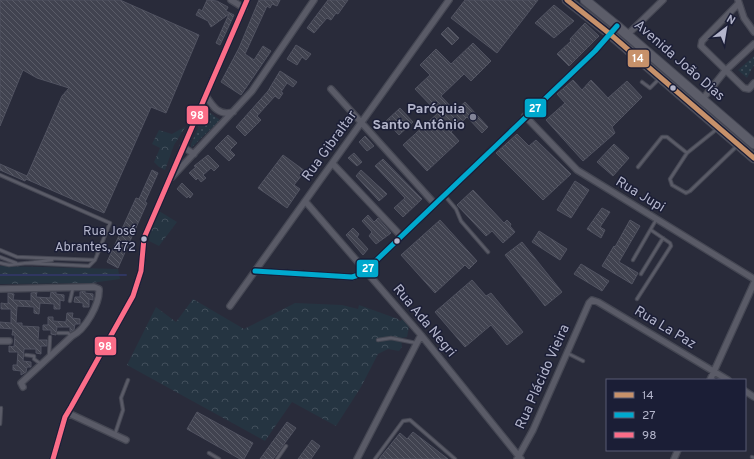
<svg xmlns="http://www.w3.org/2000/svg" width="754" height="459" font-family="Overpass,sans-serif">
  <defs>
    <pattern id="green-dots" width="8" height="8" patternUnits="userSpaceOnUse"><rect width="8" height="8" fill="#253441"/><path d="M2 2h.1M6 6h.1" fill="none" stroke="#424f5b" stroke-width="1.8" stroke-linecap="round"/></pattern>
    <pattern id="forest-crowns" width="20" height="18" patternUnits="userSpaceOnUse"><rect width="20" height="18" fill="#253441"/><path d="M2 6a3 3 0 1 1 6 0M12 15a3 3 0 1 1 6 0" fill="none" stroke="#424f5b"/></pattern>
    <pattern id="building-back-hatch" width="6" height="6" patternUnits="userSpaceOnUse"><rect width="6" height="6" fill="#414350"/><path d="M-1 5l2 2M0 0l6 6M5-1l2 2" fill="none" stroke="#5a5c68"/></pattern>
  </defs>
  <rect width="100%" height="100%" fill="#292b3a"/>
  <path fill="url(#green-dots)" d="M754,56V65L747,78L738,70Z
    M206,110L220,120L191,148V144Z"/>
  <path fill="url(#forest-crowns)" d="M186,126L174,145L165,170L159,167L154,162L160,148L152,144L159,130L172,134Z
    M159,211L177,222L159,246L149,241L150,232Z
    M0,266L118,269L120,279L91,283L0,284Z
    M193,299L244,329L295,303L342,305L358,309L359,305L398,319L400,321L403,319L409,327L407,337L401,338L402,347L399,351L388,349L378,354L361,387L336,426L292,402L265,441L127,365L156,307L176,322Z"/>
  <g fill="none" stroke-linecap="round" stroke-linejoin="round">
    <path stroke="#303661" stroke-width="2" d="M0,275H126"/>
  </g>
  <path fill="url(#building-back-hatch)" stroke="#515361" d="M0,0H120L199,35L166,113L151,107L104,213L26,179L25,181L0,170V164L27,176L62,96L69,88L37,78L23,70L0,126Z
    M207,0L217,1L228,7L226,11L234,15L220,45L216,43L229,14L211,27L208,21L196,15L199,9L202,11Z
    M259,0H280L277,6L272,4L270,8L267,6L245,54L254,60L263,46L271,51L241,95L221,82L239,48Z
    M328,0H348L338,14L336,13L331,20L327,18L314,33L307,28Z
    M465,0H538L497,53L451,18Z
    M554,5L574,21L554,38L535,23Z
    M585,23L599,36L569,66L557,54L571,41L570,39Z
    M448,27L459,38L452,45L441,34Z
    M473,43L491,61L471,81L464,74L441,96L455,111L465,102L488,127L482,133L467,117L451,132L459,141L427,171L403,145L438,113L415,89L430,75L420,65L436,49L451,64Z
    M296,45L311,54L306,60L302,57L297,65L287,59Z
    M280,71L297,82L293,87L287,83L281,92L283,93L279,99L275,96L257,116L261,120L245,136L236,127L268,91Z
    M573,80L582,90L591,80L608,98L627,81L642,97L612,127L615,133L583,161L546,120L565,103L557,94Z
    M400,108L413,122L399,135L386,121Z
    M517,134L529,146L536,140L571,174L543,200L496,153Z
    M228,135L237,143L230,150L235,155L229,161L215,148Z
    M365,136L374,146L367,151L359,142Z
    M614,144L629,158L613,176L597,162Z
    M354,153L362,162L357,166L348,158Z
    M208,155L219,166L214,171L211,168L203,175L206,178L201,182L198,178L196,180L189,173L196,167L194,166Z
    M283,155L305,171L294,185L300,189L287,208L258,188Z
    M383,159L422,199L403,217L394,208L405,198L375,166Z
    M152,170L158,173L145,202L147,203L118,268L107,262L136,198L139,199Z
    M361,170L387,194L379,201L356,176Z
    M575,181L589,190L571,218L557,210Z
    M182,183L193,194L190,198L188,196L187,198L177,189Z
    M473,190L504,223L507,220L511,224L510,226L515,232L503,243L492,231L486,236L457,205Z
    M602,208L610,212L600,227L605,230L601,238L587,229Z
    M368,215L374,222L378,218L391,233L376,244L369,236L372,232L362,221Z
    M440,220L477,261L469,269L465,265L435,293L401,255Z
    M630,220L640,226L619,262L638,273L632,284L602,266L614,246L615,247Z
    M353,228L359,234L357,237L368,249L363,255L346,235Z
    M539,231L567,249L560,260L532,242Z
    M522,242L562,292L545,306L505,255Z
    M581,264L609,281L602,291L574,274Z
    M472,280L486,296L491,293L523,332L507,345L491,325L465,347L435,312Z
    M85,291V293L93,294V300L89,299V307H83V303L74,302L75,297H80V292Z
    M37,292L36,297L50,298L51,292H56V294L64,295V301L60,300V309H54V304L40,303L39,314L34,313V307L17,306L16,323H22V326L39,327L38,340H47V346H41V354L36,353V349H24L23,361L31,362V367H27L26,372L21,375V371L13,370V365H17L18,352H9V346L14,347L15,335H12L13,329L0,328V322L11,323V309H1V303L8,304V293L14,294L13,300L31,301V293Z
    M67,313H73L72,318L80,319V324H75L74,330L70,332V327H57L56,335L51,334V330H43V325H48V317H53V321L66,322Z
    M197,412L253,443L244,459H240L187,429Z
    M287,422L296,428L273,459H260Z
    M413,432L448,459H379L400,433L407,439Z
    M312,440L320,446L311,459H298Z"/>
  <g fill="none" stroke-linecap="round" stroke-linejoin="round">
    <defs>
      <path id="service" d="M642,82L650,88L659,79
        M687,153L670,179L672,185L686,193L690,191L737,146
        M638,167L662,137H667L687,153L717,129
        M0,175L110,223L95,260L89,266L27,263L9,265L0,263
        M445,196L456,209L461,221L488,252
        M0,250L17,257L94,260
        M0,257L16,263
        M633,260L656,220
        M29,263L52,260
        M641,274L663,238
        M637,299L671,246L670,243L651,230
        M70,301L73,288
        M58,333H68L71,336
        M378,340L391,338L416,343
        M567,353L583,361
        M26,355L34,356V359L41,364
        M49,356L50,337
        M0,424L1,408
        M115,434L123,410L121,398L128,380
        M209,453L219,459
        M752,457L754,458
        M277,459L286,446
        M375,459L403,421L410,420L455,459"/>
      <path id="minor" d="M231,0L244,8
        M738,0L744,18L754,32
        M738,4L702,41L701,46L744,88L749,89L754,83
        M627,35L663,0
        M331,89L434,203
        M206,96C213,107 219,116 233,112
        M702,100L725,71L754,44
        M525,116L577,170L754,279
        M183,147L194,154
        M333,164L401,236
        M172,177L252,91L314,0
        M305,201L421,335L521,459
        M255,271L352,277L362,274L595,51L617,26
        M0,289L94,287L99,289C100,304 85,330 72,336L21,383L23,387
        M230,306L449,0
        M0,341H9
        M710,380L754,283
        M745,391L754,397
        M68,413L126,440
        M53,459L65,417L71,407L133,296L141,271L144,238L247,0
        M357,459L421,335
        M517,459L533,430L589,303L592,300L598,302L728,380
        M674,459L678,450"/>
      <path id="primary" d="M567,0L610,34L754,158
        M585,0L617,26L754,144"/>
    </defs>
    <use href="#service" stroke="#454753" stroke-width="4.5"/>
    <use href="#minor" stroke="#454753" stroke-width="8"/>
    <use href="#primary" stroke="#444653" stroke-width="11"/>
    <use href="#service" stroke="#5a5b67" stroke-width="2.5"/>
    <use href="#minor" stroke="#5a5b67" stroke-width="5.5"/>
    <use href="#primary" stroke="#5c5d69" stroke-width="9"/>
    <defs>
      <path id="bus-1" d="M567,0L610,34L754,158"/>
      <path id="bus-2" d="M255,271L352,277L362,274L595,51L617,26"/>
      <path id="bus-3" d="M53,459L65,417L71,407L133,296L141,271L144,238L247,0"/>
    </defs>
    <use href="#bus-1" stroke="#1b1e36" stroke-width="8"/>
    <use href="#bus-2" stroke="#1b1e36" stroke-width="8"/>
    <use href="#bus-3" stroke="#1b1e36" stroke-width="8"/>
    <use href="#bus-1" stroke="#c7916a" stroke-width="5"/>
    <use href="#bus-2" stroke="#00a9ce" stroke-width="5"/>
    <use href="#bus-3" stroke="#fb6d88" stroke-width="5"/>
  </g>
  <g fill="#b3b5cb" stroke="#1b1e36" stroke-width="1.5">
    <circle cx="673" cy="88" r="3.5"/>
    <circle cx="144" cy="239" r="3.5"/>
    <circle cx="397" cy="241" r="3.5"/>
  </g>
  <circle fill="#838598" stroke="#1b1e36" stroke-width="1.5" cx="473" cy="117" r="4"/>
  <g text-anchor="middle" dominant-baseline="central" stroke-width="3" stroke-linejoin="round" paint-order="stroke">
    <g font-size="13" fill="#b3b5cb" stroke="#1b1e36" text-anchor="end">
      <text x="136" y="232">Rua José<tspan x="136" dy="16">Abrantes, 472</tspan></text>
    </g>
    <g font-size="14" fill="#b3b5cb" stroke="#1b1e36">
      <text transform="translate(679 61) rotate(41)">Avenida João Dias</text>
      <text transform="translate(330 146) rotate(-54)">Rua Gibraltar</text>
      <text transform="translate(640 195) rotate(31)">Rua Jupi</text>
      <text transform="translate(424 321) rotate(50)">Rua Ada Negri</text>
      <text transform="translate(665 328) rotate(31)">Rua La Paz</text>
      <text transform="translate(543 377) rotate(-66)">Rua Plácido Vieira</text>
    </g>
    <g font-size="14" font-weight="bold" fill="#b3b5cb" stroke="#1b1e36" text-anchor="end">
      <text x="465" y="109">Paróquia<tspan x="465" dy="16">Santo Antônio</tspan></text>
    </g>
  </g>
  <g stroke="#1b1e36" stroke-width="1.5">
    <rect x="627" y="49" width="23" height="19" rx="4" fill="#c7916a"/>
    <rect x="524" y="98" width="23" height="20" rx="4" fill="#00a9ce"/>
    <rect x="186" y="105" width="23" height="20" rx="4" fill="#fb6d88"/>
    <rect x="356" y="259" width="23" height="19" rx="4" fill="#00a9ce"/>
    <rect x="94" y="336" width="23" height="20" rx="4" fill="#fb6d88"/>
  </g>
  <g font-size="11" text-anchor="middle" font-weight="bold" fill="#fff">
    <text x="638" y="62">14</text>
    <text x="535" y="112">27</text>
    <text x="197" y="119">98</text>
    <text x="368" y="272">27</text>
    <text x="105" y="350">98</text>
  </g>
  <rect x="606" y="379" width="140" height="72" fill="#1b1e36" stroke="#585a72"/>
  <rect x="614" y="392" width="20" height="6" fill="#c7916a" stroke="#585a72"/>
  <text x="642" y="399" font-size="12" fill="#b3b5cb">14</text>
  <rect x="614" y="412" width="20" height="6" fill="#00a9ce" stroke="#585a72"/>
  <text x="642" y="419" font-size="12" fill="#b3b5cb">27</text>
  <rect x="614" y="432" width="20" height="6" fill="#fb6d88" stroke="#585a72"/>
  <text x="642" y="439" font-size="12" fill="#b3b5cb">98</text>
  <g transform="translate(726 28) rotate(31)" stroke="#1b1e36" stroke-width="3" paint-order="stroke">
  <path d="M0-3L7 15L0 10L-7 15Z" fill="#b3b5cb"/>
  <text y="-6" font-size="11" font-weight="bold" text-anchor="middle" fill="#b3b5cb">N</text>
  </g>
</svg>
